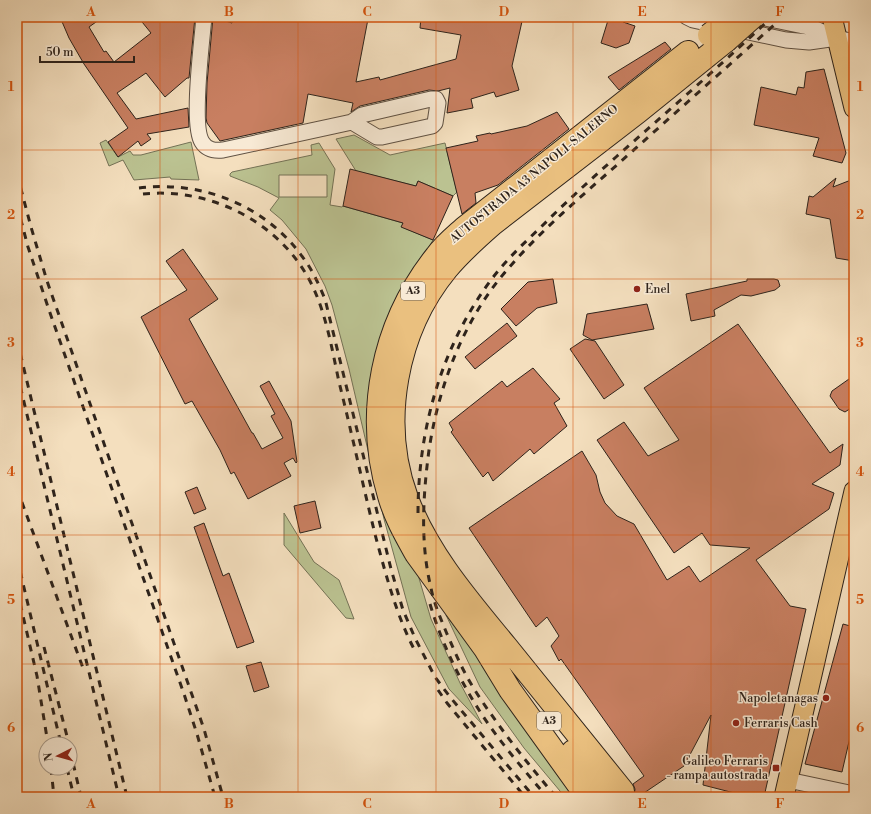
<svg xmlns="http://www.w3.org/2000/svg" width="871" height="814" font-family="'Libre Bodoni',serif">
  <rect width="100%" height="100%" fill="#f4dfbe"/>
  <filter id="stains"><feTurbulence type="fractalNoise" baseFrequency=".005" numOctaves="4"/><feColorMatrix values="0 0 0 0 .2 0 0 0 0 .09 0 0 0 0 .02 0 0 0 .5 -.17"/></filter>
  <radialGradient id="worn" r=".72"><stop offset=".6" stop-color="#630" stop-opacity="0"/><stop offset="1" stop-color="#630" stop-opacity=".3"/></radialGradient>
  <path fill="#bbc291" stroke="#747256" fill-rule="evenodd" d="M354,135L390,155L445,143L457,192L453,196L418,181L416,186L356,171L336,139Z
    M106,140L118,157L130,151L133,155H141L191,142L199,180L171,179L170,177L134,180L123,160L109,166L100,143Z
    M319,143L335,169L330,205L342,207L343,206L403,223L402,227L433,240L389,315L416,568L431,619L460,683L482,724L449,689L411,617L384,519L349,369L332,305L325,286L306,249L282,220L270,210L279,198L258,187L230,176V174L232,172L312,155L311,145ZM279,175H327V197H279Z
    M284,513L314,562L339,580L354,619L346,618L284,545Z
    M446,615L485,666L577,797H565L524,748L480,687Z"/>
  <path fill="#c87f61" stroke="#2e231b" d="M60,17H103L89,27L104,52L106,51L114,62L151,33L138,17H195L189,78H187L165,97L146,73L117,93L136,119L188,108L189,127L147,134L151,139L141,146L138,141L118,157L108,142L128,128L84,64L69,38Z
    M213,17L232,23V17H356L368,19L356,82L379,77L380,80L456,59L461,35L420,28L421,17H523L512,66L519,90L496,97L494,92L471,99L473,108L447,113L450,88L438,91L429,90L360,106L351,112L353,103L308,94L303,123L220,141L207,123L206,118L207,83Z
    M609,17H615L624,20L623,22L635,26L629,43L616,48L601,43Z
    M665,42L671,49L619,90L608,77Z
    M824,69L846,153L842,163L813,156L819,138L754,125L761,87L796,95L798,87L804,88L806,72Z
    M557,112L569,129L498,185L475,193L476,203L462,214L446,148L478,141L476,136L490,133L491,134L527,126Z
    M350,169L416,186L418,181L453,196L433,240L401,227L403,223L343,206Z
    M836,178L833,187L851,180L854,190V261L836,258L830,219L806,214L809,196L813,197Z
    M183,249L218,299L189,319L252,433H253L262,449L283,438L271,416L275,414L260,386L269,381L291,421L297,462L296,463L293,458L284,463L291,476L248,499L234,472L231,474L220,450L192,401L185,404L141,317L187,290L166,261Z
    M553,279L557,303L537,308L516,326L501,309L528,282Z
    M747,279H774L778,280L780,286L775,290L751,296L741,295L714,310L715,316L691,321L686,294L747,281Z
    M647,304L654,329L592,340L583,335L587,314Z
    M507,323L517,336L475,369L465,357Z
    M738,324L830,453L843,444L840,465L812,484L834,493L829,509L756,560L790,606L806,609L764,797H750L703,785L711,715L684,766L638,797H634L635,789L633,784L644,776L561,659L559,661L551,646L559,636L547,617L536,627L469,528L582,451L596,475L600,492L605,503L617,516L634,524L667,580L689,566L700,582L750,548L710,545L702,533L674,553L597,440L624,422L648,456L679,440L644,388Z
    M585,339L595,341L624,385L604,399L570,349Z
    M533,368L560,399L554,403L567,426L534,454L530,449L493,481L488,472L483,477L451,432L453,430L449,423L502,381L507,387Z
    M849,379L854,386V406L845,412L839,409L830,396L832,391Z
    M197,487L206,509L194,514L185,492Z
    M315,501L321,528L300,533L294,506Z
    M204,523L223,576L229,573L254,642L237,648L194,527Z
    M843,624L854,627V675L851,693L854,694V720L842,772L805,764Z
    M261,662L269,687L254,692L246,666Z"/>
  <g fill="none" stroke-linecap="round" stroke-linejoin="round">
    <defs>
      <path id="minor" d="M204,17C202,41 191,125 202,142C207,150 214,151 223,150L352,122L362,115L431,99H436L438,103L435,123L432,126L382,137H377L352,122
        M687,17L693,20L786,40L809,42L837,38L854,42
        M760,17L813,28L836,38
        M788,780L854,794"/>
      <path id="major" d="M832,17L854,108
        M784,797L854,491"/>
      <path id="highway" d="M573,751L606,797
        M623,791C584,743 545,695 506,646C469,601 428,554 407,498C379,422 396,331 447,269C461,252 477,238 493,224L638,112L726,41
        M587,797L510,690L485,649L416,554C406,536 395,517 389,496C364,414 382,324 436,256C444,245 454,237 464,228L688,52"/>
    </defs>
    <use href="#minor" stroke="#605244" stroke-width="17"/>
    <use href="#major" stroke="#2e231b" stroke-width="21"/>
    <use href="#highway" stroke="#2e231b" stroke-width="24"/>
    <use href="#minor" stroke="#f8ead5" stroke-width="15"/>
    <use href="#major" stroke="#eac07f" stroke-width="19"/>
    <use href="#highway" stroke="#eac07f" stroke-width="22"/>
    <path stroke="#2e231b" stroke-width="3" stroke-dasharray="7 7" stroke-linecap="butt" d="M17,174L31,227L47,281L204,729L223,797
      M139,188C203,180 267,206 304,259C313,271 319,285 325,299L391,569L403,610L415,638L435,677L450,697L534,797
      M143,194C210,187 280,222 311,283C326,313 332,349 339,382C352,434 363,486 376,538C386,575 396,614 414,649
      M17,205L28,247L49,310L184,694L197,734L215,797
      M17,340L127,797
      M17,373L119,797
      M17,489L83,668
      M418,513C418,430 441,347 491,280C506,260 523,244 541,227C565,203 590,180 616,157C668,111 721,65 772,17
      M17,558L61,744
      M17,590L37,676L48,744
      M430,604C441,641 458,677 479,710C498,740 524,770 547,797
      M44,647L69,744
      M17,681V734
      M438,690L447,703L525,797
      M70,750L81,797
      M51,768L54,797
      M67,768L74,797
      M556,797C535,772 515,748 496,721C485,706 474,690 465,673C458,660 453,647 447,634C441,619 434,604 431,588C420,543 423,495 429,450C438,390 460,330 497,282C532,238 576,201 618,164C673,115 728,66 783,17"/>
    <defs>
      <path id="highway-bridge" d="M709,35L732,17
        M726,41L753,17"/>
    </defs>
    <use href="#highway-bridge" stroke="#2e231b" stroke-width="24" stroke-linecap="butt"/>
    <use href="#highway-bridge" stroke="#eac07f" stroke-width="22"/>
  </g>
  <path fill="none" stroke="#d5540e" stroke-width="1" stroke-opacity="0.55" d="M160,17V797M298,17V797M436,17V797M573,17V797M711,17V797M17,150H854M17,279H854M17,407H854M17,535H854M17,664H854"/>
  <g fill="#8f2418" stroke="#f8ead5" stroke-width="1.5">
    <circle cx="637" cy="289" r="4"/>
    <circle cx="826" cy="698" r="4"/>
    <circle cx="736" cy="723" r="4"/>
    <rect x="772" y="764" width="8" height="8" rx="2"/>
  </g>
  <g text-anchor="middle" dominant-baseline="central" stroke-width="3" stroke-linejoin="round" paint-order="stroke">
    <g fill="#f8ead5" stroke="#6b5f53" stroke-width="1">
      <rect x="401" y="282" width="24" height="18" rx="3"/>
      <rect x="537" y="712" width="24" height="18" rx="3"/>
    </g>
    <g font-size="11" font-weight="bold" fill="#2e231b">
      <text x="413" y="291">A3</text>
      <text x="549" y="721">A3</text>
    </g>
    <g font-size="12" fill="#2e231b" stroke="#f8ead5">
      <text transform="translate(534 174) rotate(-39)">AUTOSTRADA A3 NAPOLI-SALERNO</text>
    </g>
    <g font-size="12" fill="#2e231b" stroke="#f8ead5" text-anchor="start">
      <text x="645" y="289">Enel</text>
      <text x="818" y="698" text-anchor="end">Napoletanagas</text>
      <text x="744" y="723">Ferraris Cash</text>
      <text x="768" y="761" text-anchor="end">Galileo Ferraris<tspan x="768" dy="14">- rampa autostrada</tspan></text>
    </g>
  </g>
  <rect width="871" height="814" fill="none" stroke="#f4dfbe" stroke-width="44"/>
  <g transform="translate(58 756) rotate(264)"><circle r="19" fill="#f8ead5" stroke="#a79a8b"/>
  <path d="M0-3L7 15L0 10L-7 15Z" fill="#8f2418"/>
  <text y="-6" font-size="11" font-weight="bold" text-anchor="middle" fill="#2e231b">N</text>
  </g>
  <path d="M40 56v6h94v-6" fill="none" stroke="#2e231b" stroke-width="2"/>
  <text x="46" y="56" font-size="12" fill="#2e231b" stroke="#f8ead5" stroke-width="3" paint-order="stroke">50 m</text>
  <rect x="22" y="22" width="827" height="770" fill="none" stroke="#d5540e" stroke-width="1.5"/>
  <g font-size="13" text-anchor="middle" font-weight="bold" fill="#d5540e">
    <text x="91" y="16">A</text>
    <text x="229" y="16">B</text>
    <text x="367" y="16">C</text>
    <text x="504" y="16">D</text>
    <text x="642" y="16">E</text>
    <text x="780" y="16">F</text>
    <text x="11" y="91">1</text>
    <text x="860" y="91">1</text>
    <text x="11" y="219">2</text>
    <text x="860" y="219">2</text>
    <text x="11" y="347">3</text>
    <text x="860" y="347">3</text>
    <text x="11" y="476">4</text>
    <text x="860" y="476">4</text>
    <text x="11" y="604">5</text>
    <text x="860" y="604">5</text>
    <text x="11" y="732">6</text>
    <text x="860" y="732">6</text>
    <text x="91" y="808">A</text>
    <text x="229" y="808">B</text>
    <text x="367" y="808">C</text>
    <text x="504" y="808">D</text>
    <text x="642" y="808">E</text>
    <text x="780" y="808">F</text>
  </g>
  <rect width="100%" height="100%" filter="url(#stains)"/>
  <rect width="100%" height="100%" fill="url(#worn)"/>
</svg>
